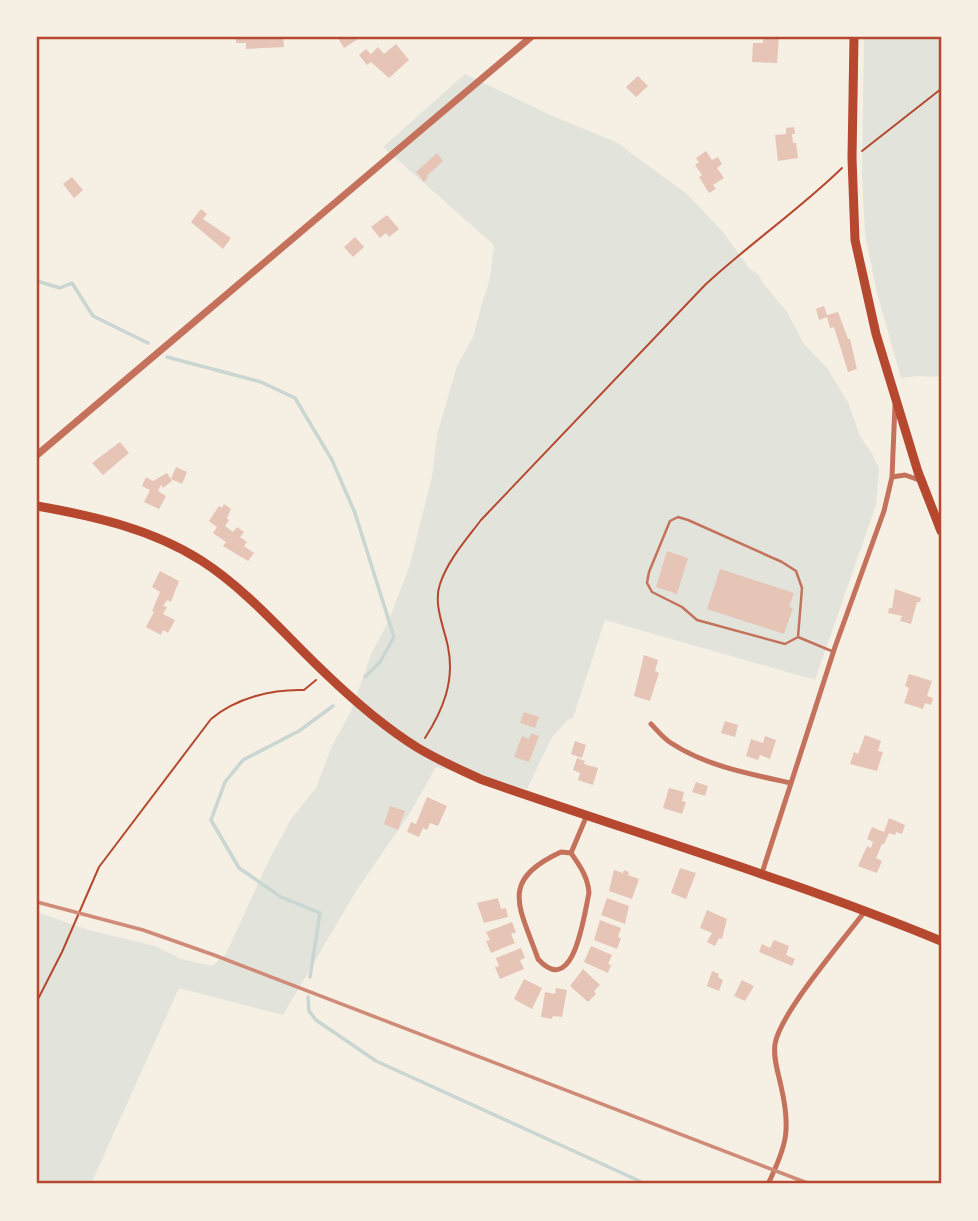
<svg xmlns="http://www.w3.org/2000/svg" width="978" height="1221" font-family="Poppins,sans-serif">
  <rect width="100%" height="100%" fill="#f6efe4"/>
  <path fill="#e2e4dc" d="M864,37H941V377L919,376L901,378L877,293L865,234L862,176Z
    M465,74L550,115L616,142L687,194L723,232L750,269L758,274L762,282L787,312L804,344L827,368L848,402L860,436L871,452L879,468L876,505L815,680L605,620L573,718L569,719L552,737L527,789L436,767L410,813L356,891L283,1015L179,988L91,1184H37V912L88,930L155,946L181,959L212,966L226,954L266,866L291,819L316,788L332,746L351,711L372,652L389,620L409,568L432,477L437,435L457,366L473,337L482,304L490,278L494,245L383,147Z"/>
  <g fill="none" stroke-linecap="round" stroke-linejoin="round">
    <path stroke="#c9d6d2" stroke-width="3.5" d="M37,281L60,288L72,283L93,316L148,343
      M167,357L261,382L295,398L332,460L355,513L394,637L380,662L365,677
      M310,977L320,913L281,897L239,868L211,820L225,782L243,760L299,731L333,706
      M308,997L309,1011L316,1020L376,1061L646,1184"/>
  </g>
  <path fill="#e6c5b7" d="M236,37H283L284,47L246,49V43H236Z
    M339,37H361L344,48L338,38Z
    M763,37H779L777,63L752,62L753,43H763Z
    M396,44L409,60L389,78L371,62L367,65L359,55L366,49L371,54L378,47L384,54Z
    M638,76L648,86L636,97L626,87Z
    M794,127L795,134H792L793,143H796L798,158L778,161L775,135L786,134V128Z
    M706,151L712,160L718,157L722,164L717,168L724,178L713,185L716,189L709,193L699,177L702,175L695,165L699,162L696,158Z
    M437,153L443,161L427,176L428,178L424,182L416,172Z
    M72,177L83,190L74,198L63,184Z
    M201,209L207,214L203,219L231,238L223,249L191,222Z
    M387,215L399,229L389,237L386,233L380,238L371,227Z
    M355,237L364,247L353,257L344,247Z
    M824,306L827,315L838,312L848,339H850L857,369L848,372L834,327L830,328L827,317L819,320L816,309Z
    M120,442L129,453L103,475L92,463Z
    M176,467L187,472L182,484L171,479Z
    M167,473L172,481L163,488L161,485L158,491L166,496L159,509L144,502L150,490L142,486L146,477L153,481Z
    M224,504L231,509L227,518L229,520L225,526L233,532L237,527L244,532L240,537L247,542L244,546L254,553L248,561L223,546L226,542L213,533L217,527L209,521L219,506L222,508Z
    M667,551L688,558L677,594L656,587Z
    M720,569L794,593L789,607L793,608L784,634L707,609Z
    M160,571L179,581L171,602L167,600L163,606L167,607L163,614L175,620L168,633L163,630L161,635L146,627L154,612L152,611L160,592L152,587Z
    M895,589L921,598L920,602H917L911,624L900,621L902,616L888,613L889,608H892Z
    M644,655L658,660L655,671L659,673L650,701L634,696Z
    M909,674L932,681L927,696L933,698L931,705L925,703L923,709L904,703L909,688L905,686Z
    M524,712L539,717L535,728L520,723Z
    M725,721L738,725L735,737L721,733Z
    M531,733L539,736L529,762L514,757L522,736L529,739Z
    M865,735L881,741L878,751L883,752L877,771L850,764L854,752L858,754Z
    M765,736L776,740L770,759L760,755L758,760L746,756L751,739L763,743Z
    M575,741L586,745L582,758L571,754Z
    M577,758L585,761L584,764L598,768L593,785L578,780L580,773L573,770Z
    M696,782L708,786L705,796L692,792Z
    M669,788L684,792L682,801L686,802L682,814L663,808Z
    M427,797L447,806L438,826L430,823L427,830L423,828L419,837L407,832L411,822L416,824Z
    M390,806L405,811L398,830L384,824Z
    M889,818L905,825L902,834L896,832L895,835L889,833L884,844H882L876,858L882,861L877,873L858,866L867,846L871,848L873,842L867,839L872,827L884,832Z
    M680,868L696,873L686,899L671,893Z
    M614,870L623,873L624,870L629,872L628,875L639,879L632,899L609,891Z
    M498,898L501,909L506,908L508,917L484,923L477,903Z
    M607,898L629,906L625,924L601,915Z
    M707,910L727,919L722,939L719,938L715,946L707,942L712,933L700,928Z
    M600,920L621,928L618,937L621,938L617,949L594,940Z
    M512,922L516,932L511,934L515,943L491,953L486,941L490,940L486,932Z
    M774,940L789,946L786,955L795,959L792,966L759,952L762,944L770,948Z
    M591,946L612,955L608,964L611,965L608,973L584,962Z
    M521,948L525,958L520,960L524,969L500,979L495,967L499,966L496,958Z
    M583,969L600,985L594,991L596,994L588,1002L570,986Z
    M712,971L719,974L718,977L723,980L719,991L707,986Z
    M524,979L542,988L532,1009L514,999Z
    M742,980L754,986L745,1001L734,996Z
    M556,988L567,990L562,1017L553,1016L552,1019L541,1017L545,992L555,994Z"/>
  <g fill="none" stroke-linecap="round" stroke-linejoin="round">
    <path stroke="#b5482f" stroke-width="2" d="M862,151L941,89
      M425,738C443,710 455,681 448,647C444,627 433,604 440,584C448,560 466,540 481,520L705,285C749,244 799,210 842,168
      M37,1001L62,952L99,867L211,719C236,698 272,689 304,690L316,680"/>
    <path stroke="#c5725c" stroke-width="2.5" d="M798,637L785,644L697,620L682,607L652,592L647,583L649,572L670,521L678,517L688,520L782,562L796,571L802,588L798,637L834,652"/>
    <path stroke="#c5725c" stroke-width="5" d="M892,477L905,475L922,481
      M651,724C657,730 663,738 671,743C706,766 750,774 791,783
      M561,852L571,853C580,866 588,877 589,893C584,915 574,999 538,959C520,907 498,881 561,852Z
      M571,853L587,815
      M762,873L835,647L884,511L892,477L895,404
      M768,1184C787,1145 791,1129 781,1086C778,1072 773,1058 775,1044C780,1013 845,938 866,910"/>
    <path stroke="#c5725c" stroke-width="7" d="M37,455L531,37"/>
    <path stroke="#b5482f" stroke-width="9" d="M854,37L852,158L855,240L876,334L918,472L941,531
      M37,506C94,516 152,529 202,561C247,590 284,634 323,671C352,699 384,727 418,748C438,760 459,769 480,779C634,833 790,879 941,941"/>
    <path stroke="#cf8b77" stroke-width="3.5" d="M37,902L143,930L214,955L810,1184"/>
  </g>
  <rect width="978" height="1221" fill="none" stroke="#f6efe4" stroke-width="77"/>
  <rect x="38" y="38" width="902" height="1144" fill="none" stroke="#b5482f" stroke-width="2.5"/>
</svg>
